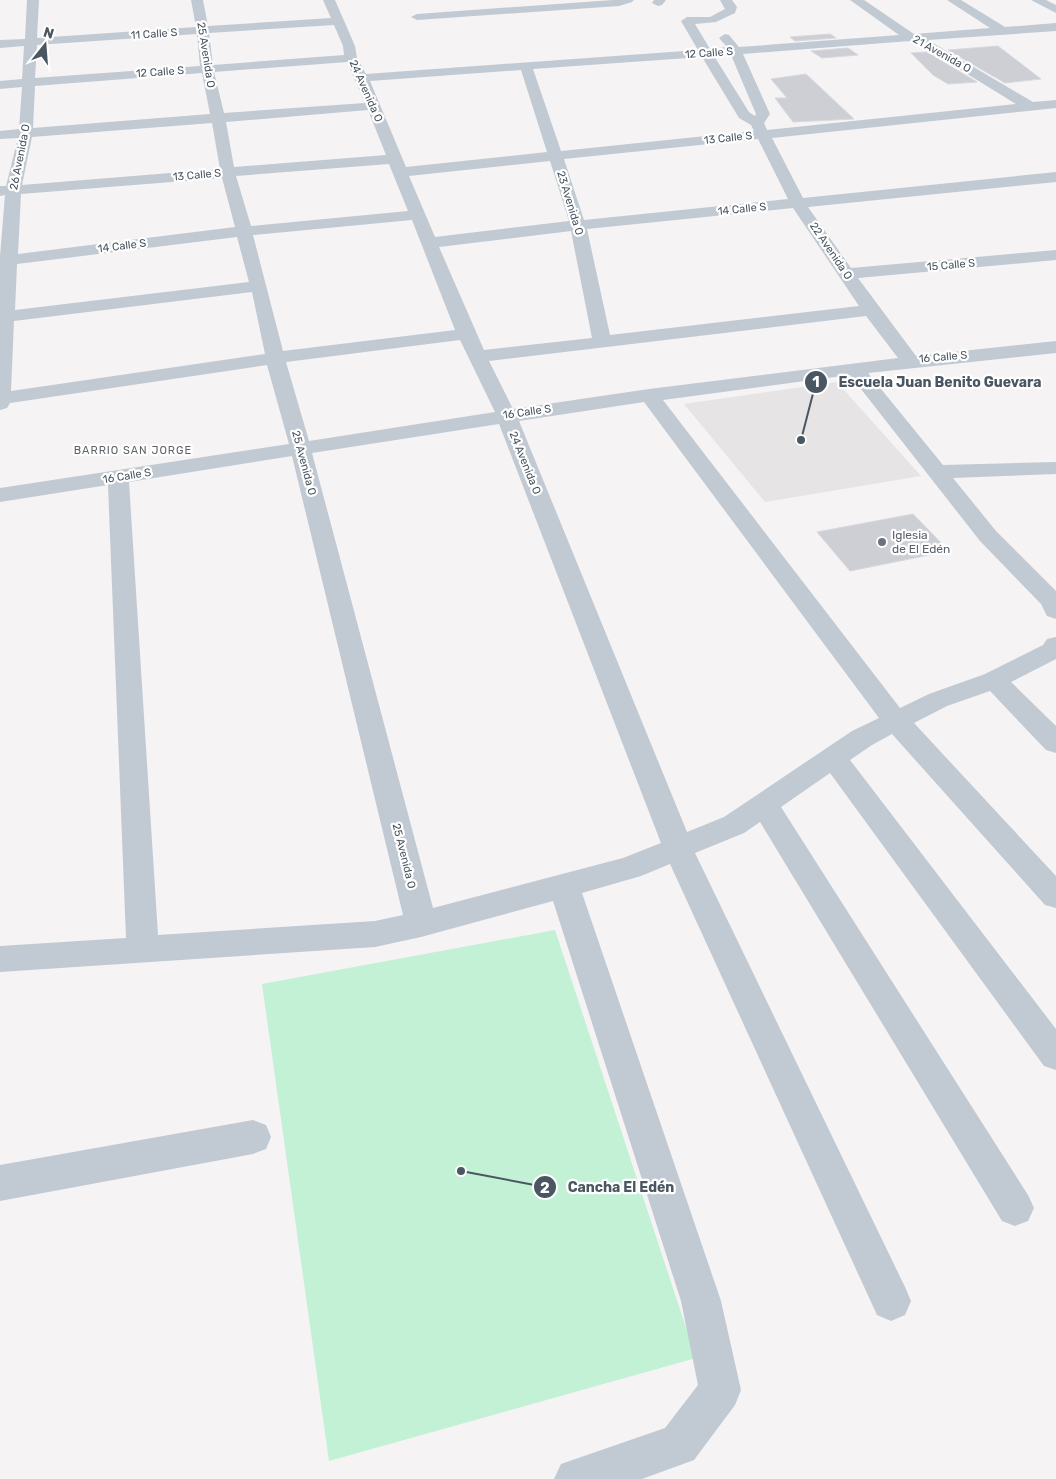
<svg xmlns="http://www.w3.org/2000/svg" width="1056" height="1479" font-family="Rubik,sans-serif">
  <rect width="100%" height="100%" fill="#f5f3f3"/>
  <path fill="#e6e4e5" d="M837,382L921,476L765,502L684,404Z"/>
  <path fill="#c3f1d5" d="M555,930L696,1358L329,1461L262,984Z"/>
  <path fill="#cdcfd5" stroke="#d7d9de" d="M830,34L836,38L795,41L790,37Z
    M998,46L1041,79L1005,83L948,50Z
    M848,48L858,55L822,58L811,51Z
    M927,52L977,82L948,84L933,75L911,53Z
    M806,74L854,119L793,122L775,98H787L771,79Z
    M913,514L949,551L850,571L817,532Z"/>
  <g fill="none" stroke-linecap="round" stroke-linejoin="round">
    <path fill="#c1cad2" fill-rule="evenodd" d="M27,0H39L37,38L196,27L191,0H203L208,26L331,18L323,0H335L355,46L357,58L366,74L698,50L681,21L687,17H710L725,9L720,0H732L737,7L735,13L716,22L695,24L710,49L727,47L719,38L725,34L729,35L739,47L899,35L850,0H864L914,34L990,28L947,0H961L1005,27L1056,23V31L928,40L1033,102L1056,100V108L772,138L803,198L1056,172V182L808,207L851,268L1056,250V260L858,278L916,356L1056,341V353L868,373L943,465L1056,462V474L953,478L996,531L1056,591V619L1047,616L1041,604L980,541L850,375L663,400L900,708L929,694L985,674L1043,645L1047,639L1056,637V659L1011,682L1056,726V753L1046,750L990,691L947,706L914,723L1056,876V908L1045,905L892,734L872,745L850,760L1056,1029V1070L1044,1066L830,773L781,807L1028,1195L1034,1208L1028,1221L1015,1226L1002,1221L760,822L744,833L695,853L905,1287L911,1301L905,1315L891,1321L877,1315L670,864L641,876L582,893L721,1301L741,1390L735,1405L694,1460L642,1479H554L561,1464L665,1428L698,1385L681,1301L553,901L421,937L375,947L0,972V946L126,938L108,485L0,502V488L289,444L267,365L10,403L7,408L0,410V256L5,195L0,196V186H6L18,138L0,139V131L19,129L22,87L0,89V81L22,79L24,46L0,48V40L25,39ZM334,25L343,46L344,55L213,65L209,33ZM197,34L200,66L35,78L37,45ZM910,41L925,48L1016,104L767,130L764,123L770,114L743,54ZM731,55L756,114L755,116L749,112L714,56ZM702,57L739,118L751,125L754,131L561,151L533,69ZM347,62L365,103L224,113L214,72ZM521,70L547,152L406,167L370,81ZM202,73L210,114L33,128L35,86ZM368,110L386,155L234,167L226,122ZM212,123L220,169L22,185L32,137ZM758,139L788,199L584,220L564,159ZM550,161L569,221L435,237L409,176ZM389,164L408,211L251,226L236,176ZM222,178L235,227L18,254L21,194ZM793,208L859,306L610,335L587,229ZM412,220L455,330L283,351L253,235ZM571,231L592,338L484,350L439,247ZM237,237L249,282L15,310L17,264ZM252,292L265,354L11,391L14,321ZM866,316L898,358L649,389L513,409L489,361ZM460,340L495,412L309,441L286,362ZM644,402L879,718L852,731L724,817L687,832L519,421ZM499,424L661,843L623,858L433,908L312,453ZM292,456L403,915L375,921L158,935L129,482Z
      M613,0H634L632,2L619,6L417,20L411,17L417,14Z
      M654,0H666L662,5L658,6L652,3Z
      M1031,0H1046L1056,5V13Z
      M253,1120L266,1125L271,1137L266,1149L253,1154L0,1201V1165Z"/>
  </g>
  <circle fill="#6b7280" stroke="#fff" stroke-width="2" cx="882" cy="542" r="5"/>
  <g text-anchor="middle" dominant-baseline="central" stroke-width="4.5" stroke-linejoin="round" paint-order="stroke">
    <g font-size="11" fill="#4a5661" stroke="#fff">
      <text transform="translate(154 34) rotate(-4)">11 Calle S</text>
      <text transform="translate(709 53) rotate(-4)">12 Calle S</text>
      <text transform="translate(942 54) rotate(29)">21 Avenida O</text>
      <text transform="translate(206 55) rotate(81)">25 Avenida O</text>
      <text transform="translate(160 72) rotate(-4)">12 Calle S</text>
      <text transform="translate(366 91) rotate(66)">24 Avenida O</text>
      <text transform="translate(728 138) rotate(-6)">13 Calle S</text>
      <text transform="translate(20 157) rotate(-79)">26 Avenida O</text>
      <text transform="translate(197 175) rotate(-5)">13 Calle S</text>
      <text transform="translate(570 203) rotate(73)">23 Avenida O</text>
      <text transform="translate(742 209) rotate(-6)">14 Calle S</text>
      <text transform="translate(122 246) rotate(-7)">14 Calle S</text>
      <text transform="translate(831 251) rotate(56)">22 Avenida O</text>
      <text transform="translate(951 265) rotate(-5)">15 Calle S</text>
      <text transform="translate(943 357) rotate(-5)">16 Calle S</text>
      <text transform="translate(527 412) rotate(-8)">16 Calle S</text>
      <text transform="translate(304 463) rotate(75)">25 Avenida O</text>
      <text transform="translate(525 463) rotate(68)">24 Avenida O</text>
      <text transform="translate(127 476) rotate(-9)">16 Calle S</text>
      <text transform="translate(404 856) rotate(76)">25 Avenida O</text>
    </g>
    <g font-size="11" letter-spacing="1" fill="#5f6368" stroke="#fff">
      <text x="133" y="450">BARRIO SAN JORGE</text>
    </g>
    <g font-size="12" fill="#5b616d" stroke="#fff" text-anchor="start">
      <text x="892" y="535">Iglesia<tspan x="892" dy="14">de El Edén</tspan></text>
    </g>
  </g>
  <path fill="none" stroke="#4a5661" stroke-width="2" d="M801 440L816 382M461 1171L545 1187"/>
  <g fill="#4a5661" stroke="#fff" stroke-width="2">
    <circle cx="801" cy="440" r="5"/>
    <circle cx="461" cy="1171" r="5"/>
    <circle cx="816" cy="382" r="12"/>
    <circle cx="545" cy="1187" r="12"/>
  </g>
  <g font-size="15" text-anchor="middle" font-weight="bold" fill="#fff">
    <text x="816" y="387">1</text>
    <text x="545" y="1193">2</text>
  </g>
  <g font-size="14" text-anchor="middle" font-weight="bold" fill="#4a5661" stroke="#fff" stroke-width="4.5" stroke-linejoin="round" paint-order="stroke">
    <text x="940" y="387">Escuela Juan Benito Guevara</text>
    <text x="621" y="1192">Cancha El Edén</text>
  </g>
  <g transform="translate(45 45) rotate(17)" stroke="#ffffff" stroke-width="4" paint-order="stroke">
  <path d="M0-4L9 19L0 12L-9 19Z" fill="#4a5661"/>
  <text y="-8" font-size="14" font-weight="bold" text-anchor="middle" fill="#4a5661">N</text>
  </g>
</svg>
